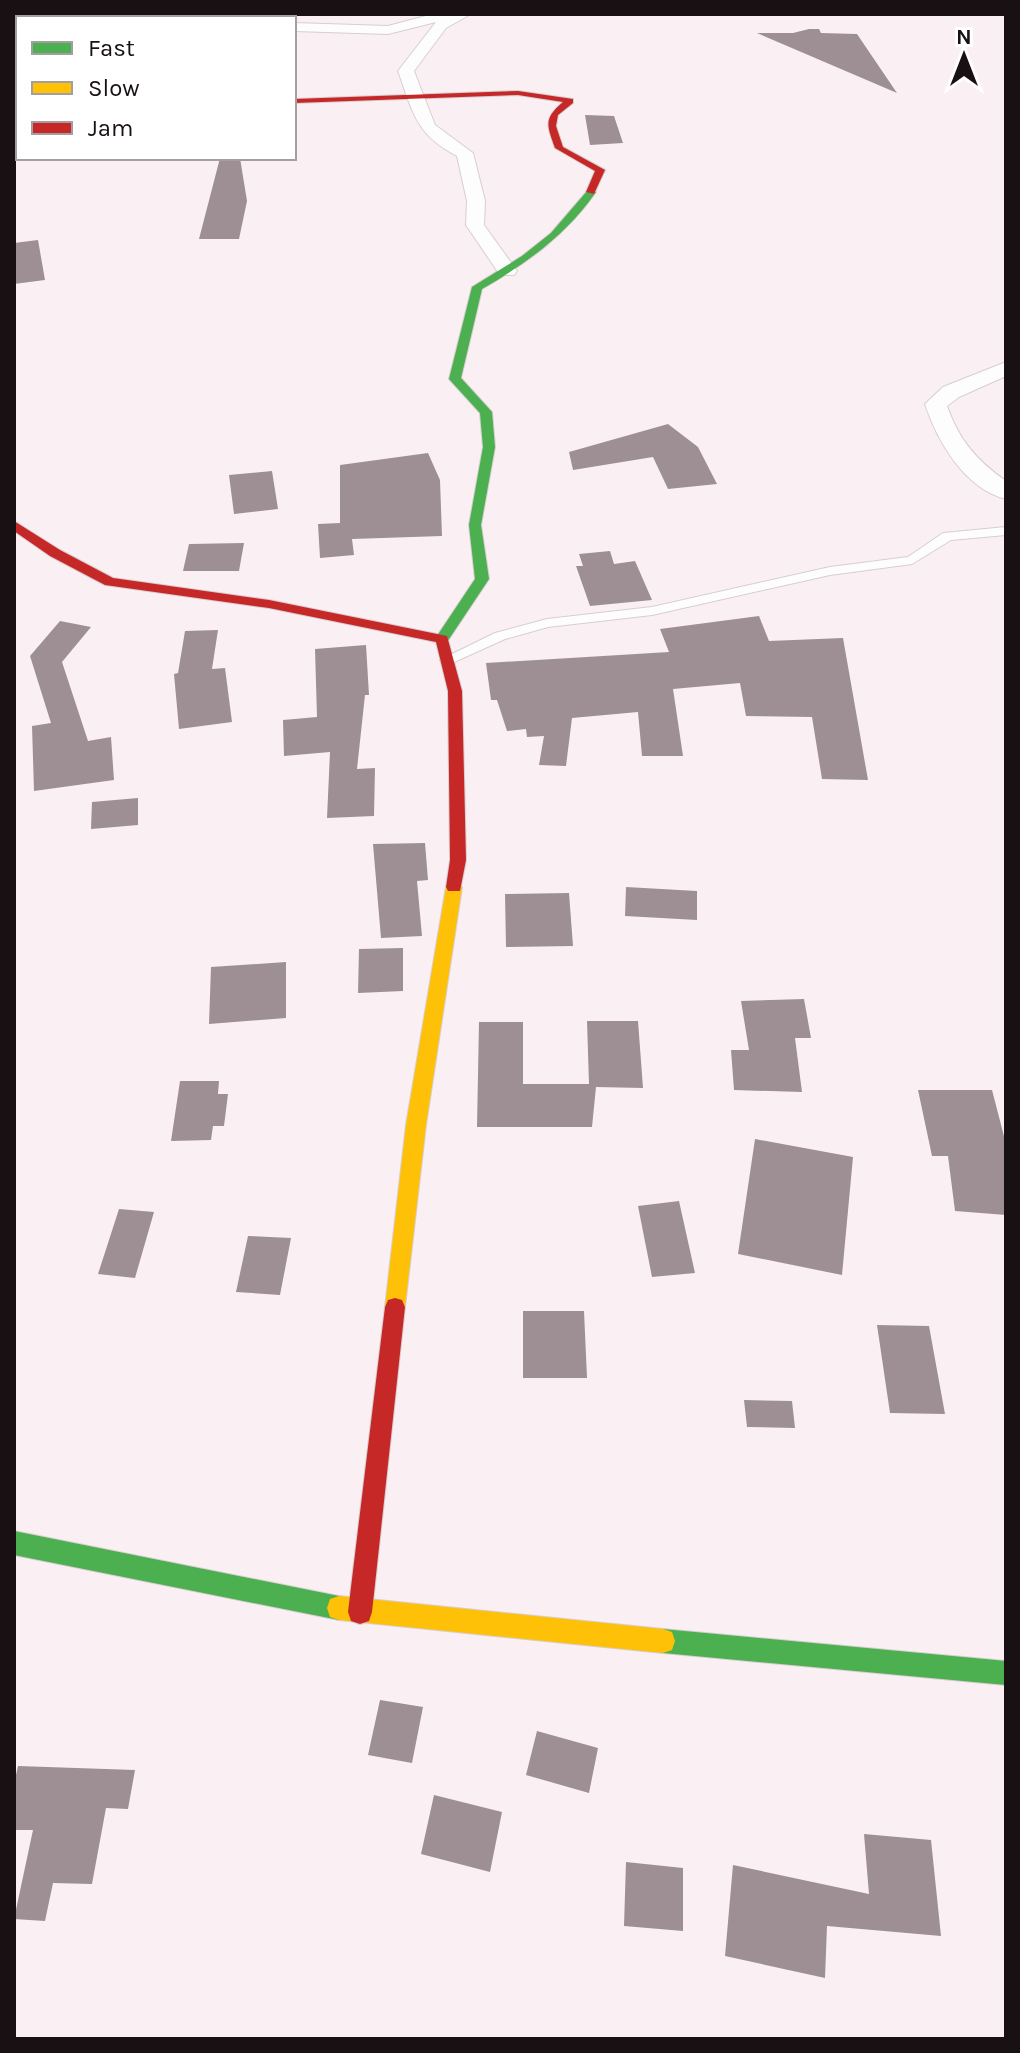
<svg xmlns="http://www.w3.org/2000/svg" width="1020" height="2053" font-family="Karla,sans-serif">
  <rect width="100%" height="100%" fill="#faf0f3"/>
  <path fill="#9e8f95" d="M809,29H819L821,33L857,34L897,93L757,33H793Z
    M585,115L614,116L623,143L590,145Z
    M220,158H240L247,201L239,239H199Z
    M38,240L45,280L14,284V243Z
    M668,424L698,447L717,484L668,489L653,457L573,470L569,452Z
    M428,453L440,480L442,536L352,539L354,555L320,558L318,524L340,523V465Z
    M272,471L278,509L234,514L229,475Z
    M244,543L239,571H183L189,544Z
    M610,551L614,564L635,561L652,600L590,606L576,566H583L579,554Z
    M759,616L769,641L843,638L868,780L822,779L812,717L746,716L740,683L673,689L683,756H642L638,712L572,718L566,766L539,765L544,736L527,737L526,729L507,731L497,700H491L486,663L669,652L660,629Z
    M60,621L91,627L62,662L88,741L111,737L114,780L34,791L32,726L51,723L30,656Z
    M218,630L212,669L225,668L232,722L179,729L174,674L178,673L185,631Z
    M366,645L369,695H365L357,769L375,768L374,816L327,818L330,752L284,756L283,720L317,717L315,649Z
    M138,798V825L91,829L92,802Z
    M425,843L428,880L417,881L422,936L381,938L373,844Z
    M626,887L697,891V920L625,916Z
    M569,893L573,946L506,947L505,894Z
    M403,948V991L358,993L359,949Z
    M286,962V1018L209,1024L211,967Z
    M804,999L811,1038H795L802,1092L734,1090L731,1050H749L741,1001Z
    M587,1021H638L643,1088L596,1087L592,1127H477L479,1022H523V1084H589Z
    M180,1081H219L218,1094H228L224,1126H213L211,1140L171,1141Z
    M918,1090H992L1006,1144V1215L955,1211L948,1156H932Z
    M755,1139L853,1157L842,1275L738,1254Z
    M679,1201L695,1273L652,1277L638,1206Z
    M119,1209L154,1212L135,1278L98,1274Z
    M248,1236L291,1238L280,1295L236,1292Z
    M523,1311H584L587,1378H523Z
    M877,1325L929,1326L945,1414L890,1413Z
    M744,1400L792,1401L795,1428L747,1427Z
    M380,1700L423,1707L412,1763L368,1755Z
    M537,1731L598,1748L589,1793L526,1775Z
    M18,1766L135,1770L128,1809L106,1808L92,1884L53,1883L45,1921L14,1919L33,1830H14V1784Z
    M434,1795L502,1812L490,1872L421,1854Z
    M864,1834L931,1840L941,1936L827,1926L825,1978L725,1956L733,1865L869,1894Z
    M626,1862L683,1868V1931L624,1926Z"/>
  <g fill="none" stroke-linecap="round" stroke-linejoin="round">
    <defs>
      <path id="lane" d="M1006,527V535L951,540L912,564L830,575L652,615L548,627L505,639L452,663L447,664L440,660L495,633L547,619L652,607L830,567L908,557L943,533Z"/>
      <path id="street" d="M433,14H471L446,28L414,71L435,125L473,153L485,201L484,225L517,271L514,275H500L466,225L467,201L457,156C415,134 413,112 398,71L436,22L388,34L294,31V23L388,26Z
        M18,117V128L14,129V118Z
        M1006,362V376L959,397L947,406C959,440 977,461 1006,481V499C965,489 937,441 925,404L943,387Z"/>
      <path id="fast" d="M588,190L596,192C566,235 527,263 482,289L461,378L492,412L495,447L481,525L489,579L447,642H437L435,639L475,579L469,525L483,447L480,413L449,379L472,287L522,256L551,233Z
        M14,1531L339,1596L348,1599L351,1608L348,1617L339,1620L14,1555Z
        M663,1629L1006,1661V1685L663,1653L654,1650L651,1641L654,1632Z"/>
      <path id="slow" d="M454,881L462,887L426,1125L405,1307L402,1314L395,1316L388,1314L385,1307L406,1125L446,887Z
        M339,1596L663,1629L672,1632L675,1641L672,1650L663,1653L339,1620L330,1617L327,1608L330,1599Z"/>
      <path id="jam" d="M518,91L573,99V103L558,115L556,126L563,147L605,170L594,194L586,192L595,171L555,148C547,125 543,119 563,102L518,95L294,103V99Z
        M14,521L60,550L113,578L269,600L447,636L462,691L466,860L460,891H448L446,887L450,860L448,691L436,642L269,608L105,585L50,556L14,531Z
        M395,1298L402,1300L405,1307L372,1612L369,1621L360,1624L351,1621L348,1612L385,1307L388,1300Z"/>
    </defs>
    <use href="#lane" stroke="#d7ced1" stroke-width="2"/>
    <use href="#street" stroke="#d7ced1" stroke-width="2"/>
    <use href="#fast" stroke="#d7ced1" stroke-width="2"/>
    <use href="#slow" stroke="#d7ced1" stroke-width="2"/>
    <use href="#jam" stroke="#d7ced1" stroke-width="2"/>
    <use href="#lane" fill="#fefdfd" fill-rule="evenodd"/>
    <use href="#street" fill="#fefdfd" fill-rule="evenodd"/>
    <use href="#fast" fill="#4caf50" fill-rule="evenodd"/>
    <use href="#slow" fill="#ffc107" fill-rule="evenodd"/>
    <use href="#jam" fill="#c62828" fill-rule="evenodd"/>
  </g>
  <rect width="1020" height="2053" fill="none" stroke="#181013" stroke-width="32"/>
  <rect x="16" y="16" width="280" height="144" fill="#ffffff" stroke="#a39fa1" stroke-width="2"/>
  <rect x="32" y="42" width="40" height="12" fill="#4caf50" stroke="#a39fa1" stroke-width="2"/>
  <text x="88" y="56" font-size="24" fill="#181013">Fast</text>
  <rect x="32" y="82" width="40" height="12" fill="#ffc107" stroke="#a39fa1" stroke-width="2"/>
  <text x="88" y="96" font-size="24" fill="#181013">Slow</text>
  <rect x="32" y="122" width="40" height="12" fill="#c62828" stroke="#a39fa1" stroke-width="2"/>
  <text x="88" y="136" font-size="24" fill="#181013">Jam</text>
  <g transform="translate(964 56)" stroke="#ffffff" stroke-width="6" paint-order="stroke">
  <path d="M0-6L14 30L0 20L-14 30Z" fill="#181013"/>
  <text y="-12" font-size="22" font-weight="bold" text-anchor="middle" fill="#181013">N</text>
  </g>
</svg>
